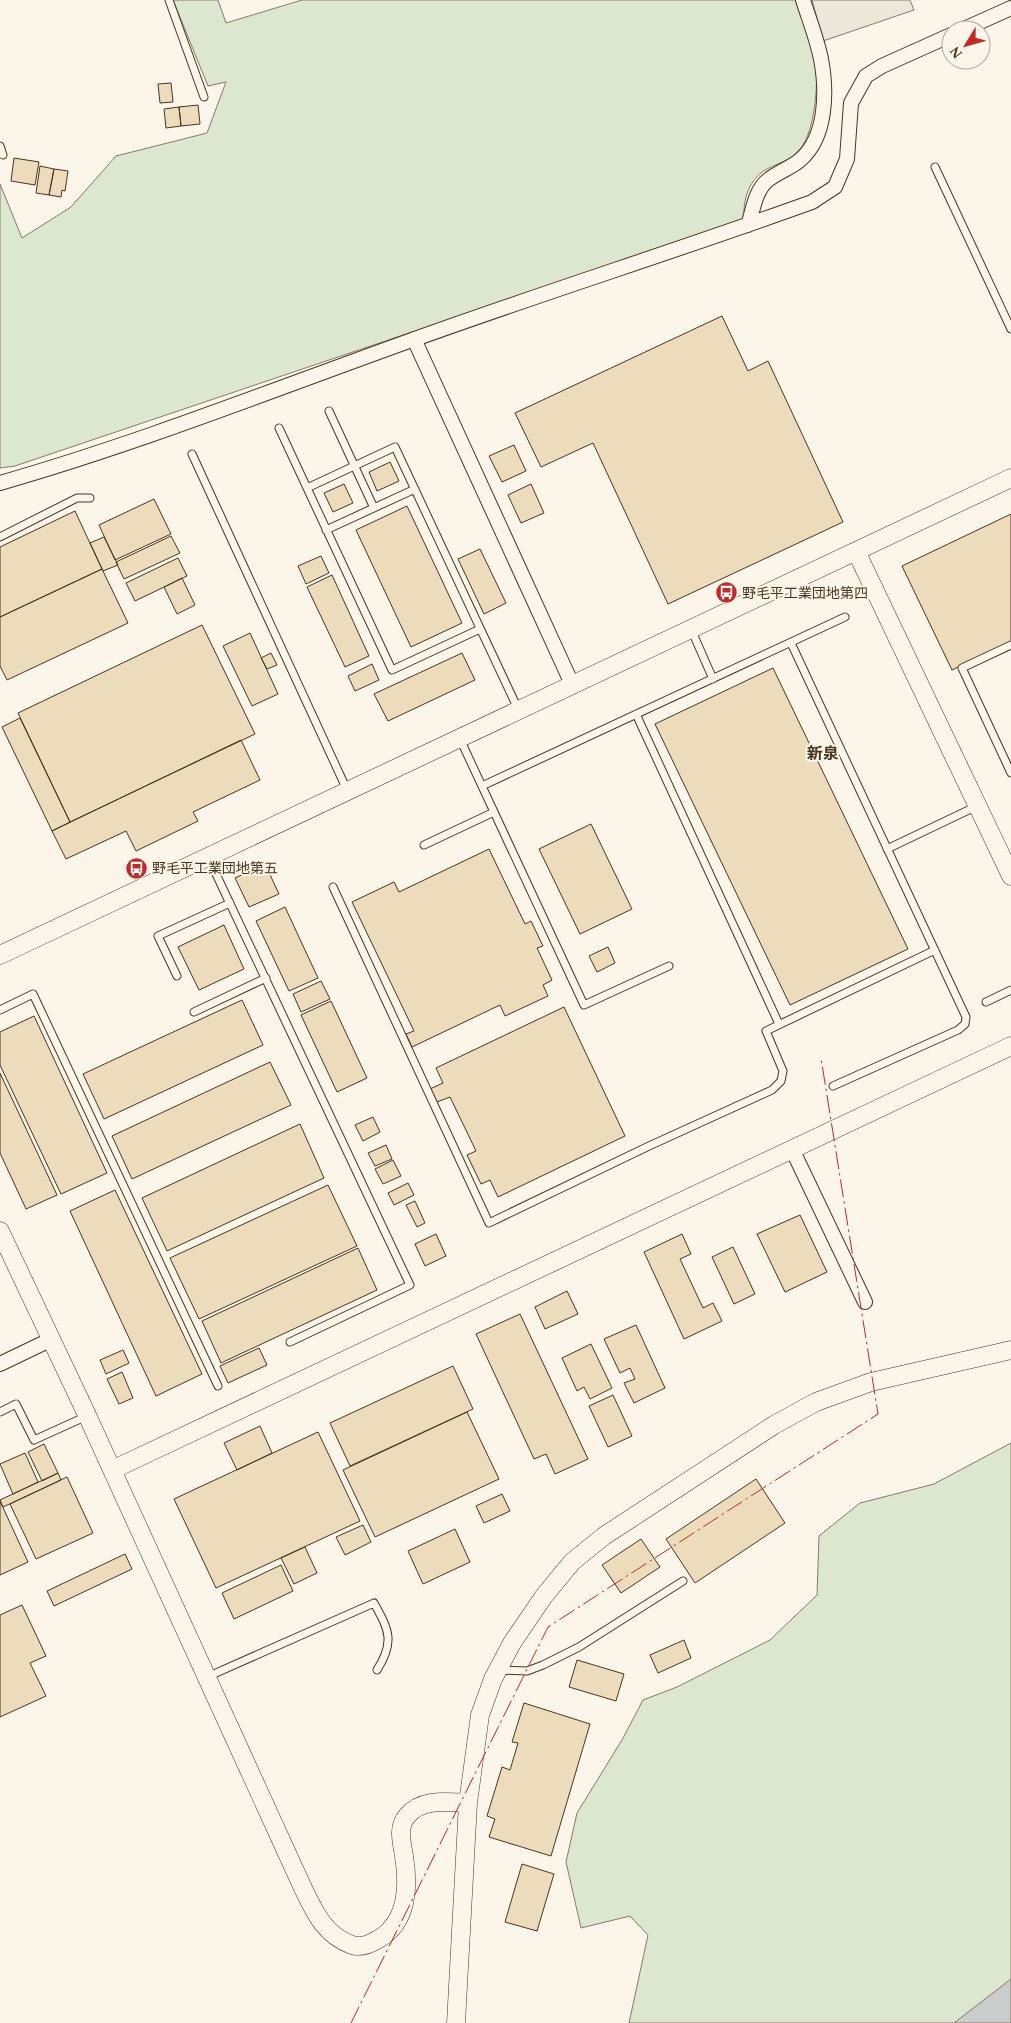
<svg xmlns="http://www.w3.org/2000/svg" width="1011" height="2023" font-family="'Times New Roman','Noto Sans JP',serif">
  <rect width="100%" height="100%" fill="#fbf6e9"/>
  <path fill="#dce7d0" stroke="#887966" d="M173,0H218L226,23L302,0H797C803,19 813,43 816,62C818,86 815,129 801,148C791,162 775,163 762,172C747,184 743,202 744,220L15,466L0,468V184L22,238L71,207L116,156L207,133L226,82L208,86Z
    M1011,1443V2023H629L648,1935L630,1916L581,1928L566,1862L577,1813L622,1740L643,1700L677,1687L770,1640L817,1595L819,1536L860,1503L934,1484Z"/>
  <path fill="#ede7d9" stroke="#887966" d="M812,0H910L914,10L823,41Z"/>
  <path fill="#c9cecd" stroke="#887966" d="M1011,1979V2023H954Z"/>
  <path fill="#ecdcbc" stroke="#4a3520" d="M171,83L173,102L160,103L158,84Z
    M198,105L200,124L181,126L179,107Z
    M179,107L181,126L166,128L164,109Z
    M14,158L39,162L35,185L11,181Z
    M40,166L54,169L49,195L36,193Z
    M54,169L68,171L65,191L62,190L61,197L49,195Z
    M722,316L748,371L768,361L843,522L668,604L593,443L541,467L515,413Z
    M514,445L526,471L502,482L489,456Z
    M390,462L399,481L377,491L369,472Z
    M344,484L353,503L333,512L324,493Z
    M531,484L544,513L521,523L508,495Z
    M154,499L171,534L115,560L99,525Z
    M407,506L462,623L411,647L356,530Z
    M75,511L102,569L0,617V547Z
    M1011,514V642L952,670L902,566Z
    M171,536L180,553L124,579L116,562Z
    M104,537L118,565L103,571L90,543Z
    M480,549L506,603L484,614L458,559Z
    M321,556L329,573L306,584L298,566Z
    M178,558L187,576L135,601L126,583Z
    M102,569L128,623L7,680L0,666V617Z
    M332,575L369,656L345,667L307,587Z
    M182,578L195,605L177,614L164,587Z
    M202,625L255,734L70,822L18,713Z
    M250,633L278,694L252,706L223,646Z
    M271,653L277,665L267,669L261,658Z
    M462,653L475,680L388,721L374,694Z
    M372,664L379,680L355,691L348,676Z
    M773,668L908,949L790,1005L655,724Z
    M20,718L70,822L52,831L2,727Z
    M241,740L260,780L193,812L198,821L136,851L126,831L66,859L52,831Z
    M591,824L632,909L580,934L539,849Z
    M489,849L525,924L531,921L543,946L537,948L552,980L543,985L548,996L505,1016L500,1005L412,1047L406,1034L414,1031L352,902L394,882L399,892Z
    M265,864L279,894L249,907L235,878Z
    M285,907L318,978L289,991L256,921Z
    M224,925L244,969L199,990L178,947Z
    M608,947L615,963L597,972L589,956Z
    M321,981L330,999L301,1012L293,994Z
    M242,1000L263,1045L104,1119L83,1074Z
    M331,1001L367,1078L337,1092L301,1015Z
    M564,1007L625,1136L498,1197L490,1180L481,1184L467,1155L476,1151L450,1097L437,1102L430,1089L443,1083L436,1068Z
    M34,1016L107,1173L61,1194L0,1065V1032Z
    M270,1062L291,1105L132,1179L112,1136Z
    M0,1073L57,1195L26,1209L0,1153Z
    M373,1117L380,1132L363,1141L355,1125Z
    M300,1124L324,1178L167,1251L142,1198Z
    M386,1145L392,1159L375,1166L368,1153Z
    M393,1160L401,1176L383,1184L375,1169Z
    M408,1183L414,1195L394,1205L388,1193Z
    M328,1185L357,1246L199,1319L170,1258Z
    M115,1190L202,1374L156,1396L70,1211Z
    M415,1201L425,1223L417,1227L406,1205Z
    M800,1215L827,1272L785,1292L757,1234Z
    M436,1234L446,1256L425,1266L415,1244Z
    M682,1234L691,1254L680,1259L703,1308L713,1303L722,1321L684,1339L644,1252Z
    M733,1247L755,1294L734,1304L712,1257Z
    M358,1248L377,1290L221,1363L202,1321Z
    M567,1291L578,1314L545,1329L535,1307Z
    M520,1314L588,1459L555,1474L546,1454L534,1459L476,1334Z
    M636,1325L665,1388L634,1403L624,1383L635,1379L630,1368L620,1373L604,1339Z
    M591,1344L612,1388L590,1399L584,1387L577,1391L562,1358Z
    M259,1348L267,1365L228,1383L220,1366Z
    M123,1350L129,1363L106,1374L100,1360Z
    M453,1366L473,1409L350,1466L330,1423Z
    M122,1372L133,1398L119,1404L107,1379Z
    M613,1395L632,1436L608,1447L589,1406Z
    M467,1412L499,1479L375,1537L343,1470Z
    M260,1426L272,1453L237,1470L224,1443Z
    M318,1432L360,1521L216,1588L174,1499Z
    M44,1444L58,1473L42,1481L28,1452Z
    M25,1453L38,1482L13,1494L0,1464Z
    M58,1473L61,1480L3,1507L0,1500Z
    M67,1477L93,1533L36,1559L10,1504Z
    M756,1479L785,1523L695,1583L666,1539Z
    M502,1494L510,1511L484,1523L476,1506Z
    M0,1501L28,1562L0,1575Z
    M363,1525L371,1542L345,1555L336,1537Z
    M455,1529L470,1562L423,1584L408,1551Z
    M641,1539L660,1567L621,1593L602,1565Z
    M305,1547L317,1573L294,1584L281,1558Z
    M125,1554L132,1569L54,1606L47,1591Z
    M281,1565L293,1591L234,1619L222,1593Z
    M22,1605L46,1656L30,1663L46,1696L0,1717V1615Z
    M684,1640L691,1658L658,1673L650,1655Z
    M577,1660L624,1674L616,1701L569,1687Z
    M524,1703L590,1724L551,1856L489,1837L495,1819L487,1816L502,1767L510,1770L518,1743L512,1742Z
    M522,1864L554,1874L537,1931L505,1922Z"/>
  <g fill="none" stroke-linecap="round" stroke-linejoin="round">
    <defs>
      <path id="service" d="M169,0L204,97
        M0,146L3,155
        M935,167L1011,329
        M329,411L374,508
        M279,428L392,670L480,629
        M192,454L347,790
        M307,488L395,447L518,709
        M326,530L415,489
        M0,537L77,498H90
        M691,629L713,679
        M791,643L966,1017L965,1024L958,1030L833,1086
        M1011,645L962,668L1011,773
        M636,714L779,1024
        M460,739L584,1005L669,966
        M482,786L845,617
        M424,845L494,812
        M887,849L977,806
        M208,857L410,1285L290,1342
        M333,887L489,1223L649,1146L772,1090L781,1081L783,1071L766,1031L935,950
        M177,976L158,936L230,903
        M986,1002L1011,990
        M0,1010L33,994L218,1386
        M194,1012L266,978
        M0,1412L16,1404L34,1440L87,1416
        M498,1670L527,1671L543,1665L579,1647L683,1581
        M207,1677L374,1603C389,1630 395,1642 377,1670"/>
      <path id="minor" d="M962,30L1011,8
        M748,225C753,211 755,190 768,180C778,172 791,168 800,160C827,137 827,91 821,59C817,39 809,19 803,0
        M414,339L572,684
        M0,483C140,443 275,389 412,340C545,292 679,250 812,202L835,187L847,159L851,103L866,76L882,66L951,35
        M792,1149L865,1302
        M0,1364L52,1339"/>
      <path id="tertiary" d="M856,551L1011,876
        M0,955L1011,478
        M0,1231L87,1415L302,1886C314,1911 324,1935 352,1945C360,1948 370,1944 377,1940C408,1923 409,1887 404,1856C402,1843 397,1827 407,1816C421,1798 448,1802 468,1803
        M112,1470L1011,1046
        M456,2023L468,1803L480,1715L493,1679L512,1643L544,1596L572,1562L604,1536L774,1425L816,1402L871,1382L1011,1350"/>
    </defs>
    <use href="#service" stroke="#4a3520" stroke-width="9"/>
    <use href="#minor" stroke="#4a3520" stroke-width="16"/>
    <use href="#tertiary" stroke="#4a3520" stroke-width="19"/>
    <use href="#service" stroke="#fbf6e9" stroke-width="7"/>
    <use href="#minor" stroke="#fbf6e9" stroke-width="14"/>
    <use href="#tertiary" stroke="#fbf6e9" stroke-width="18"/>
    <path stroke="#c62828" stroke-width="1" stroke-dasharray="18 4 2.5 4" stroke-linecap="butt" d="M351,2023L548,1627L878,1414L821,1058"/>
  </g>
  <defs>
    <symbol id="bus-disc" viewBox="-11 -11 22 22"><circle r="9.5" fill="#c62828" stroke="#fbf6e9"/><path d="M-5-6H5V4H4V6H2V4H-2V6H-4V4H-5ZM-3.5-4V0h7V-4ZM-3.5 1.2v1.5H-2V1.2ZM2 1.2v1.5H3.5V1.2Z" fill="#fff"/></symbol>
  </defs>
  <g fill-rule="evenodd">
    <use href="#bus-disc" x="714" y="580" width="25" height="25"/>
    <use href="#bus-disc" x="124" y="856" width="25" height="25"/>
  </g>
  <g text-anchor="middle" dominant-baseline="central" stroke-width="4" stroke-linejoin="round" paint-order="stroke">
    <g font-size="14" fill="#4a3520" stroke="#fbf6e9" text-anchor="start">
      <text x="742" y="593">野毛平工業団地第四</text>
      <text x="152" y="868">野毛平工業団地第五</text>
    </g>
    <g font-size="16" font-weight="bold" fill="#4a3520" stroke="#fbf6e9">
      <text x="823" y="753">新泉</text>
    </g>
  </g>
  <g transform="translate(966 45) rotate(233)"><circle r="24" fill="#fbf6e9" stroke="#b4a999"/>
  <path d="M0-4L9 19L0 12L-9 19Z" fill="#c62828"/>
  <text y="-8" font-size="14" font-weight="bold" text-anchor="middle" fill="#4a3520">N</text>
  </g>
</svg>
